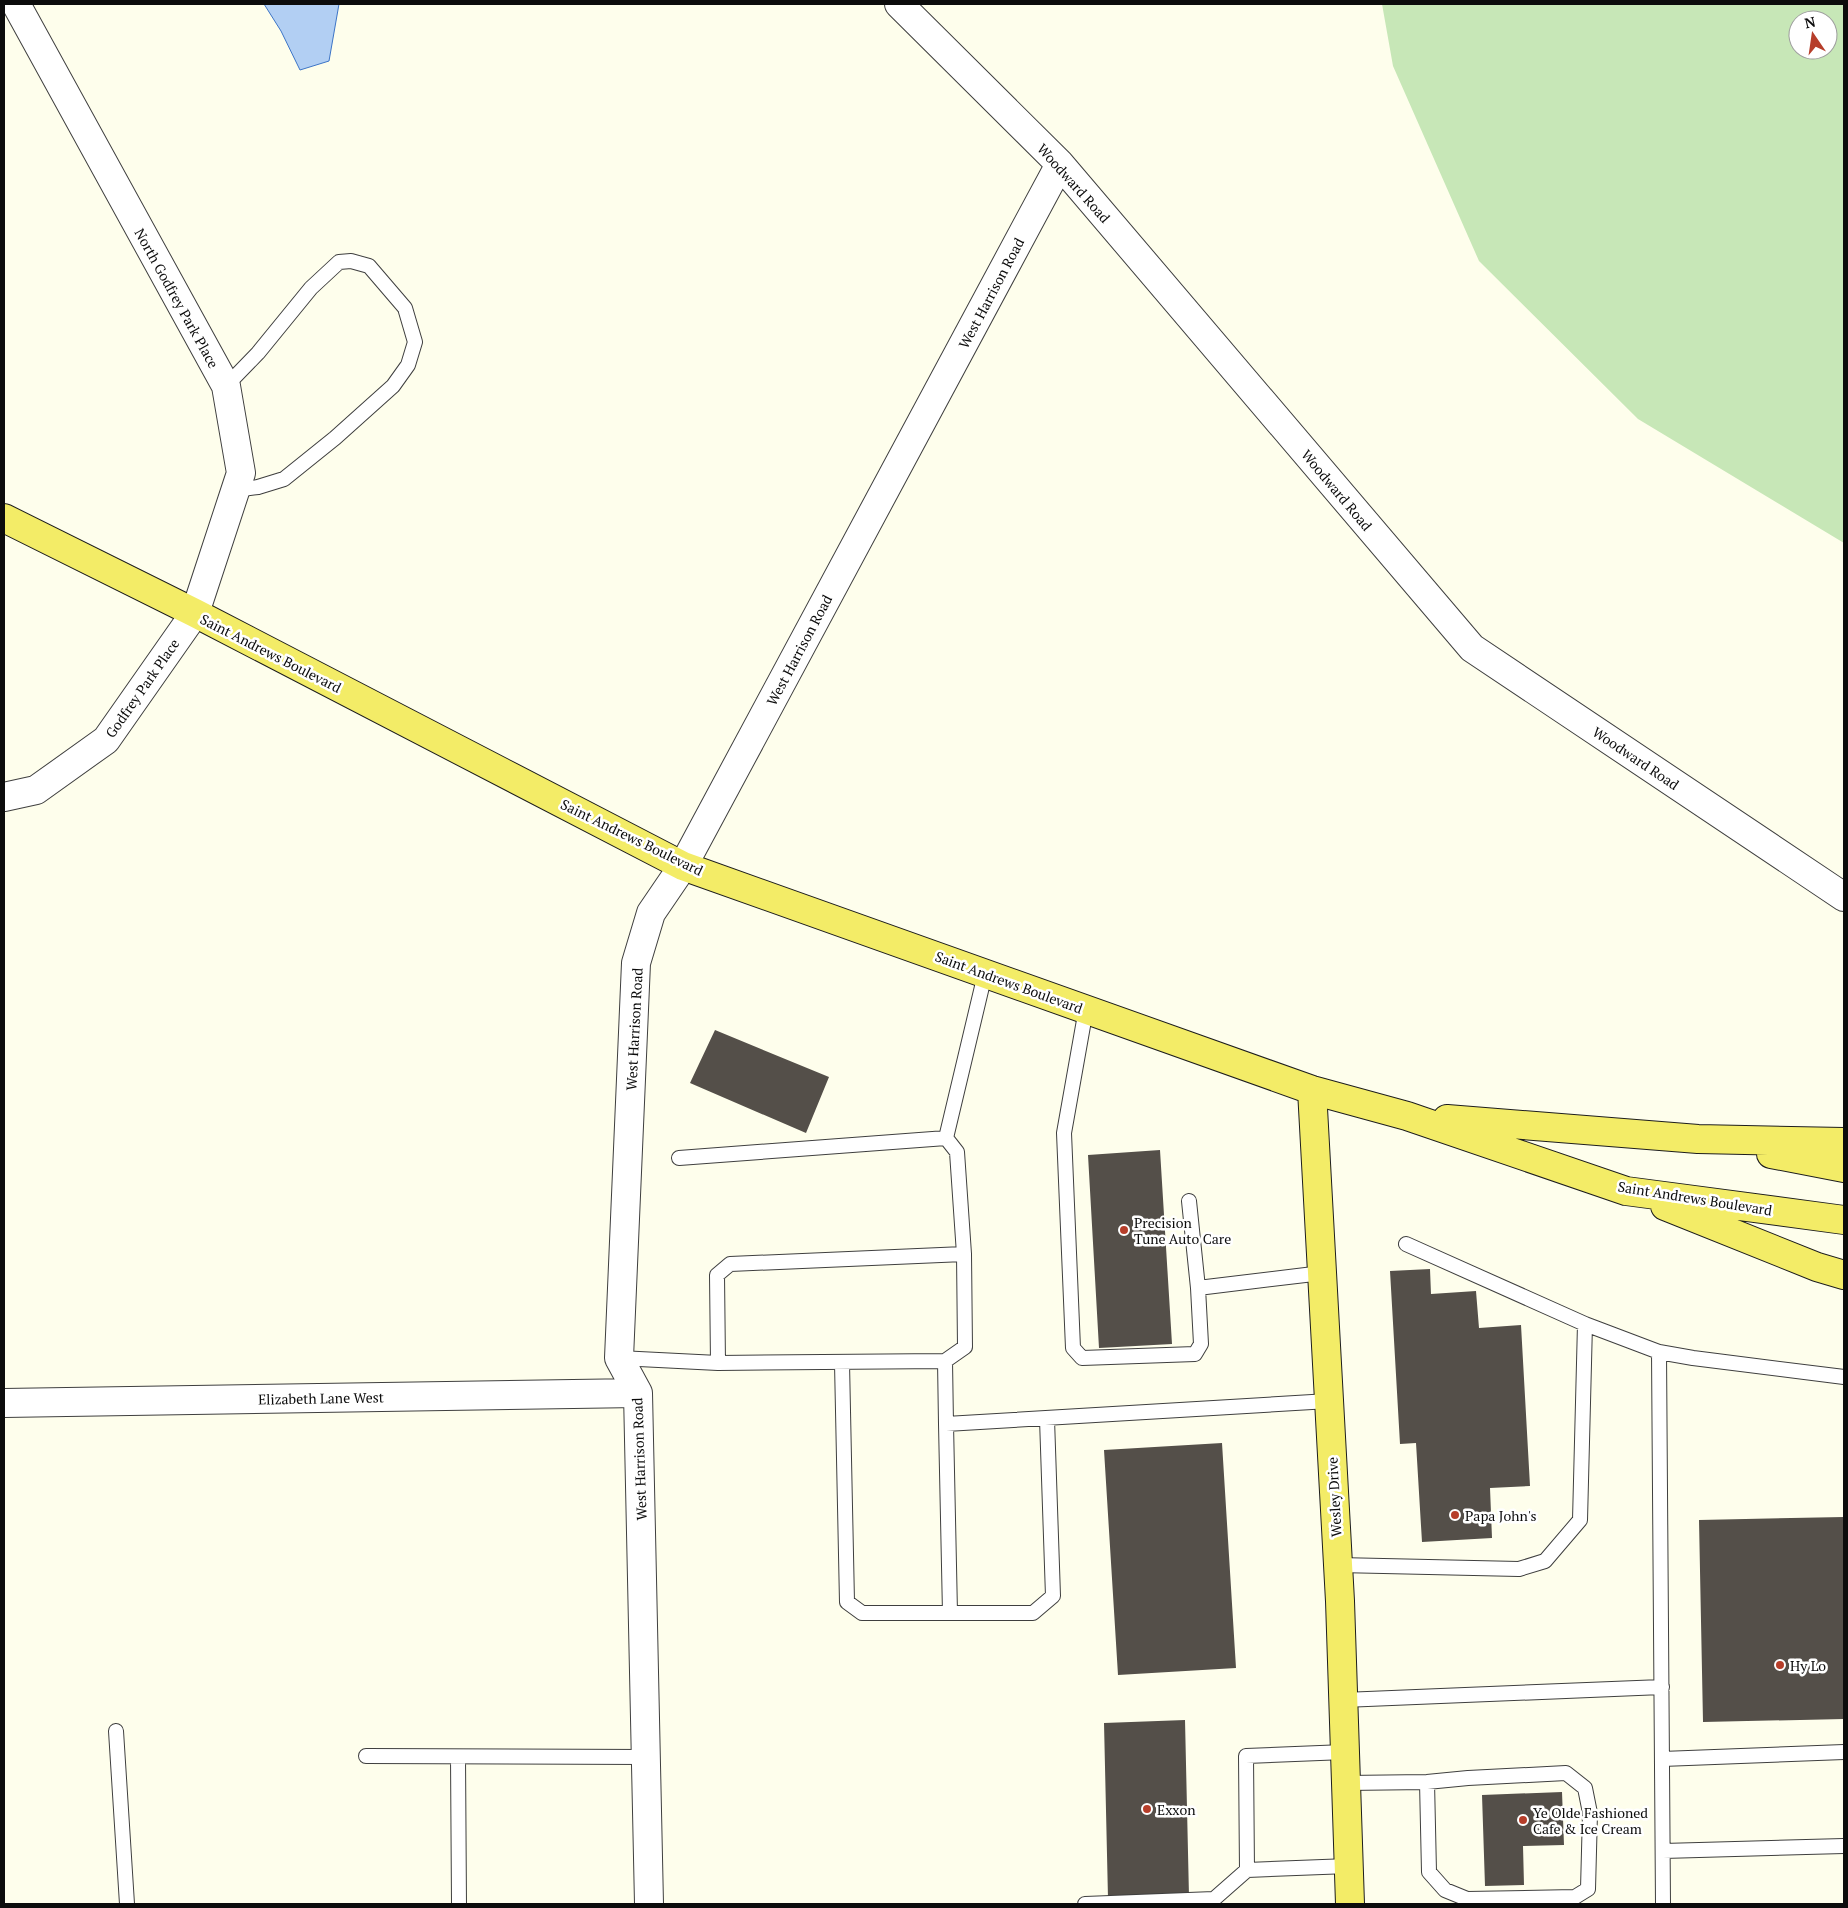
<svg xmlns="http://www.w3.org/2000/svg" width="1848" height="1908" font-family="'PT Serif',serif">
  <rect width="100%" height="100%" fill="#fefeec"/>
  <path fill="#c7e7b7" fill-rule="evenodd" d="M1382,4H1844V543L1638,419L1479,261L1393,66ZM1798,20H1828V50H1798Z"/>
  <path fill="#b2cff3" stroke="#3d75c7" d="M264,4H339L329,61L300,70L281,31Z"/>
  <path fill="#544f49" d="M715,1030L829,1077L806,1133L690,1083Z
    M1160,1150L1172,1344L1099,1348L1088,1155Z
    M1430,1269L1431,1294L1476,1291L1479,1328L1521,1325L1530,1486L1490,1488L1492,1538L1422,1542L1416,1443L1400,1444L1390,1271Z
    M1222,1443L1236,1668L1118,1675L1104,1450Z
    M1844,1517V1719L1703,1722L1699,1520Z
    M1185,1720L1189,1896L1108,1898L1104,1723Z
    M1562,1792L1564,1845L1523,1846L1524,1885L1485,1886L1482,1795Z"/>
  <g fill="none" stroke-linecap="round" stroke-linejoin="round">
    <defs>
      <path id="lane" d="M226,386L258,353L311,288L339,262L351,261L369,266L405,308L415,342L408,365L393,386L335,438L284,479L258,487L235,490
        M1086,1009L1064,1133L1073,1348L1082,1358L1195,1354L1201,1344L1198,1288L1322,1273
        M946,1138L985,974
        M679,1158L946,1138L957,1152L964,1254L730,1264L717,1275L718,1363
        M1189,1201L1198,1288
        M1585,1324L1659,1352
        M619,1358L718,1363L945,1361L946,1424L1329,1401
        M945,1361L965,1347L964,1254
        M842,1363L847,1602L862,1613H1033L1053,1596L1047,1419
        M946,1424L950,1613
        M1338,1565L1519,1569L1545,1561L1580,1520L1585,1324L1406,1244
        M1343,1700L1662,1687
        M116,1731L127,1904
        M366,1756L647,1757
        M458,1757L459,1904
        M1662,1759L1844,1752
        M1346,1783L1427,1782L1468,1778L1566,1773L1585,1788L1590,1813L1588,1889L1575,1897L1467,1899L1445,1890L1429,1872L1427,1782
        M1663,1851L1844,1846
        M1247,1870L1349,1866
        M1214,1899L1247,1870L1246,1756L1345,1752
        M1085,1904L1214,1899V1904
        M1663,1904L1659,1352L1693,1358L1844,1377"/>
      <path id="street" d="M899,4L1060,164L1472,648L1844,897
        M4,797L36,790L106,740L195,613L241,473L226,386L16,4
        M4,1403L638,1393
        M649,1904L638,1393L619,1358L636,963L651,913L683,866L1060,164"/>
      <path id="primary" d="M4,518L195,613L683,866L1312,1090L1407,1116L1626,1191L1844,1220
        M1312,1090L1340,1601L1350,1904
        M1447,1119L1698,1139L1844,1142
        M1771,1154L1844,1168
        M1665,1206L1817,1267L1844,1275"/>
    </defs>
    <use href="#lane" stroke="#3f3f3f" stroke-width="16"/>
    <use href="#street" stroke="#3f3f3f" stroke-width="30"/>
    <use href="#primary" stroke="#1d1d1d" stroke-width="30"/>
    <use href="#lane" stroke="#fff" stroke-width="14"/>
    <use href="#street" stroke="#fff" stroke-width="28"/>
    <use href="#primary" stroke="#f3ec67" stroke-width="28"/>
  </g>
  <g fill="#b63e2a" stroke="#fff" stroke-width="2">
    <circle cx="1124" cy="1230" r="5"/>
    <circle cx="1455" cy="1515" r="5"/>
    <circle cx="1780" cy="1665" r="5"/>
    <circle cx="1147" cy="1809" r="5"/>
    <circle cx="1523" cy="1820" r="5"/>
  </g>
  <g text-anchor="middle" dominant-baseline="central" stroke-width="5" stroke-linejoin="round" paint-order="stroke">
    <g font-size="14" fill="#0c0c0c" stroke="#fff">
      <text transform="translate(1074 183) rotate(48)">Woodward Road</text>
      <text transform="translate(991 293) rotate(-62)">West Harrison Road</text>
      <text transform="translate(177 298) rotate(61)">North Godfrey Park Place</text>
      <text transform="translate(1337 490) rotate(50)">Woodward Road</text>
      <text transform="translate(799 650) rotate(-62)">West Harrison Road</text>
      <text transform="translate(271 653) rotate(27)">Saint Andrews Boulevard</text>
      <text transform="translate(142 688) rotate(-55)">Godfrey Park Place</text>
      <text transform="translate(1636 758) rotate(34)">Woodward Road</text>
      <text transform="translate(632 837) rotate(26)">Saint Andrews Boulevard</text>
      <text transform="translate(1009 982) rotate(20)">Saint Andrews Boulevard</text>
      <text transform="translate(634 1029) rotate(-87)">West Harrison Road</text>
      <text transform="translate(1695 1198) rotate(9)">Saint Andrews Boulevard</text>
      <text transform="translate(321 1398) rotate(-1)">Elizabeth Lane West</text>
      <text transform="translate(639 1459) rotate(-92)">West Harrison Road</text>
      <text transform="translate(1334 1497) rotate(-93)">Wesley Drive</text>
    </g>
    <g font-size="14" fill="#0c0c0c" stroke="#fff" text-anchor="start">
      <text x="1134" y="1222">Precision<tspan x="1134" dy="16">Tune Auto Care</tspan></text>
      <text x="1465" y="1515">Papa John's</text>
      <text x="1790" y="1665">Hy Lo</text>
      <text x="1157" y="1809">Exxon</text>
      <text x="1533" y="1812">Ye Olde Fashioned<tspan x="1533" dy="16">Cafe &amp; Ice Cream</tspan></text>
    </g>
  </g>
  <rect width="1848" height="1908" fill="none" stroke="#0c0c0c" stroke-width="10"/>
  <g transform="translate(1813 35) rotate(347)"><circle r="24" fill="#ffffff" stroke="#9e9e9e"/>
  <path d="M0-4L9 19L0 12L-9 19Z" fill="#b63e2a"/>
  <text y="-8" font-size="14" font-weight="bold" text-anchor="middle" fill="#0c0c0c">N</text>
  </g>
</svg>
